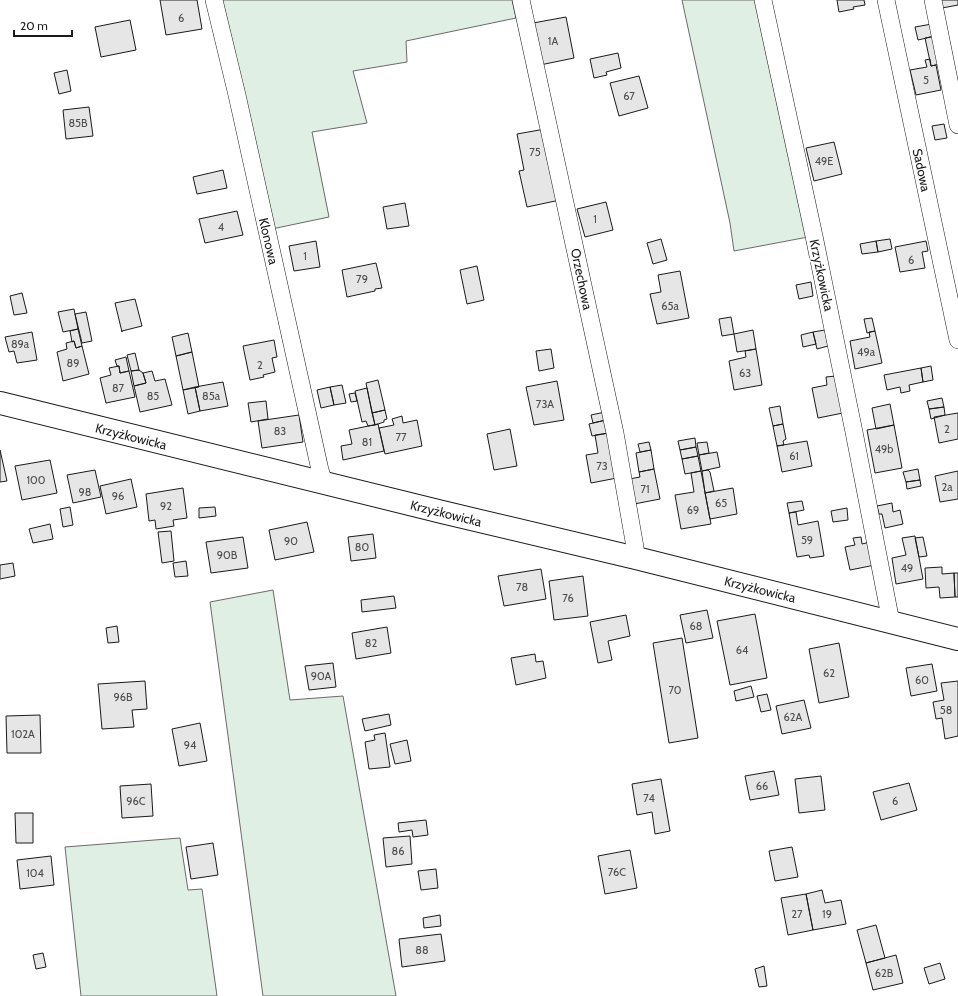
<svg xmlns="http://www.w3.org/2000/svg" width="958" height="996" font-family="Cabin,sans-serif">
  <rect width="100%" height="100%" fill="#fff"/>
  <path fill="#e0efe3" stroke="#6a6a6a" d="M213,0H512L516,18L406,41L407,62L353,71L367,123L312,132L329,217L267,230Z
    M682,0H757L808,237L734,251L730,223Z
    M273,590L290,700L343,696L396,996H263L210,602Z
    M180,838L188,890L202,889L217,996H81L65,847Z"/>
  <path fill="#e6e6e6" stroke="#1a1a1a" d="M160,0H197L202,29L166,35Z
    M837,0H864L865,5L853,7L854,9L839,12Z
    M940,0H958V5L942,8Z
    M566,17L574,58L540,65L533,23Z
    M130,20L136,50L101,57L95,27Z
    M932,24L935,36L918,40L915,27Z
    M935,36L940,64L931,66L925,38Z
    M618,53L621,68L606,72L607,75L594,78L590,59Z
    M930,59L931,66L936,65L941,90L916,95L910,70L927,67L925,60Z
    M67,70L71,91L59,94L54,73Z
    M639,76L648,108L619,116L610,83Z
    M89,107L93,136L66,139L63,110Z
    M944,124L947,138L935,140L932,126Z
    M545,129L560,200L527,207L519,171L524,170L517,134Z
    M834,142L842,174L814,181L806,148Z
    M223,170L227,188L197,194L193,177Z
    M606,202L613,230L585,237L577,209Z
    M405,203L409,226L387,229L383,207Z
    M237,211L243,235L205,243L199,219Z
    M661,239L667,260L653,264L647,243Z
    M890,239L892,249L878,252L876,241Z
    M316,241L320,267L294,271L289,246Z
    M876,241L878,252L862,254L860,244Z
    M926,241L928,251L922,252L925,268L900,272L895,247Z
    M376,263L382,288L375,289V291L347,297L342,270Z
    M477,266L484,300L467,304L460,270Z
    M680,271L689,318L657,324L650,294L661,292L658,275Z
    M811,282L813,296L799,299L796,285Z
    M22,293L27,313L14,315L10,296Z
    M135,299L142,326L122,331V332L115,303Z
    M74,309L78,329L63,332L58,312Z
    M86,312L92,341L82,343L75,314Z
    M731,317L734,334L722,336L719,319Z
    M872,318L875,331L867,333L864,319Z
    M78,329L82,346L76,348L74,341L72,342L70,331Z
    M753,330L756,349L737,352L734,334Z
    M825,330L828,346L817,349L813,332Z
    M875,331L882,363L855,369L850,341L870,337L869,332Z
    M32,332L37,360L17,363L14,351L9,352L5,337Z
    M813,332L816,344L803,347L801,335Z
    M188,333L192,352L176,356L172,337Z
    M274,340L277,357L272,358L275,372L263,375L264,377L250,380L243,346Z
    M74,341L76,348L82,346L89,374L63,381L57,352L67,349L66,343Z
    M551,349L554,368L539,371L536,351Z
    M756,349L762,385L734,390L729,361L746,357L745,351Z
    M192,352L199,387L183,390L176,356Z
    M135,353L139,370L131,371L127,355Z
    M126,357L129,371L120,373L119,366H117L115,360Z
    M119,366L120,373L129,371L135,397L106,403L100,378L111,375L109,368Z
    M931,366L933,380L923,382L921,368Z
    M921,368L923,382L909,385L910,391L901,393L900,387L887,390L884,375Z
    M139,370L143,373L146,383L134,386L131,371Z
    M152,371L155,381L165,379L172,405L140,412L134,386L146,383L143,373Z
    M836,376L843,413L818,418L812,388L827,385L826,377Z
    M378,380L385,410L372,413L366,383Z
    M557,381L564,420L534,425L526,387Z
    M223,382L228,406L200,411L195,387Z
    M342,385L346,403L334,405L330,387Z
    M195,387L200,411L188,414L183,390Z
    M330,387L334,405L321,408L317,390Z
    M367,388L375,425L368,426L366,421L362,422L355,391Z
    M355,393L357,401L351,402L349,394Z
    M942,398L944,407L929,409L927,401Z
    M266,401L268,419L251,422L248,403Z
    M890,404L894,425L876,429L872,408Z
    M780,406L783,424L773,426L769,408Z
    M944,407L945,415L931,419L929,409Z
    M385,410L387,419L384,420V422L375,425L372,413Z
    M605,412L606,420L593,423L591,415Z
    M958,413V439L939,443L934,417Z
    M299,415L303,442L262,448L258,421Z
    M402,416L403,423L417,420L422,446L385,454L379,428L394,425L392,419Z
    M606,420L609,433L592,436L589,424Z
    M378,424L384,451L343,460L341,446L352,444L349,430Z
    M783,424L786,439L783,441L784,445L777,446L773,426Z
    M894,425L902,468L875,473L867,430Z
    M510,429L517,466L494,470L487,434Z
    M609,433L617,478L591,483L586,455L598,453L595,435Z
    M695,438L696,447L680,450L678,441Z
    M807,441L812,466L782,472L777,446Z
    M649,442L651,450L640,452L638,444Z
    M707,442L709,453L699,455L697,443Z
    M696,447L698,456L682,459L680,450Z
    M0,450L7,481L0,482Z
    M651,450L654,469L639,472L636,453Z
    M717,452L720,467L702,471L699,455Z
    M698,456L701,471L685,474L682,459Z
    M50,460L57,493L22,500L15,466Z
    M654,469L660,499L634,504L629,479L640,477L639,472Z
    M918,469L920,480L906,482L903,472Z
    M95,470L101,497L73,503L67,475Z
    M708,470L710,472L714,491L705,493L702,471Z
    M701,471L711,524L681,529L675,495L694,492L691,473Z
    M958,471V499L940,502L935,476Z
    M131,479L137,507L106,514L100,486Z
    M920,480L921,486L907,489L906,482Z
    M183,488L187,518L173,520L174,526L156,529L155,520L149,521L146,494Z
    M733,488L737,514L710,519L705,493Z
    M802,501L804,510L789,513L787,503Z
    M892,503L893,512L900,510L903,524L885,528L882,514H879L877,506Z
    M70,507L73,525L63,527L60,509Z
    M215,507L216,516L199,518V508Z
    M847,508L848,520L833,522L831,511Z
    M796,512L798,525L818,521L824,556L810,558L809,555L797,557L789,513Z
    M307,522L314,552L275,560L269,530Z
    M50,524L53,539L33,543L29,529Z
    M171,531L174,561L162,563L158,532Z
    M373,534L376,558L351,561L348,537Z
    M915,536L923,579L896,584L892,558L906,555L902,538Z
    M243,537L248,568L211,573L206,542Z
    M861,537L862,544L870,542L875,565L850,570L845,547L855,545L853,538Z
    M923,537L927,556L919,557L915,538Z
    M186,561L188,576L175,577L173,563Z
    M13,563L15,576L0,579V565Z
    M942,567V574L954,573L955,597L940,598L939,587L926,588L925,568Z
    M541,569L546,599L504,606L498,576Z
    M954,573H958V597H955Z
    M583,576L588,616L554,620L549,581Z
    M394,596L396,608L362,612L361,600Z
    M707,610L713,638L686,643L680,615Z
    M755,614L767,678L730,685L717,621Z
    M626,615L630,636L608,641L612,660L598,663L590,622Z
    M117,626L119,642L108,643L106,628Z
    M387,627L391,653L356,659L352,633Z
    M682,638L698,738L669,743L653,643Z
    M839,643L849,697L819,703L809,649Z
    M535,654L536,662L543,661L546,678L516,685L511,658Z
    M333,663L336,687L309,690L305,666Z
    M932,664L937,691L911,696L906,668Z
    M145,681L147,709L132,710L134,727L102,729L98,684Z
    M958,681V736L945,739L942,718L936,719L933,702L944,700L941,683Z
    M751,686L754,697L736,701L734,691Z
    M767,694L771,710L761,712L757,696Z
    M804,700L811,728L782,734L776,706Z
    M389,714L391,725L365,731L362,719Z
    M40,715L41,753H7L6,716Z
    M200,723L207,761L179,766L172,729Z
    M385,733L390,767L369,769L365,742L375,740L374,735Z
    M407,740L411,761L395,764L390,744Z
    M774,771L779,795L750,800L745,776Z
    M821,776L825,810L799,813L795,779Z
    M661,779L670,831L655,834L652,812L637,815L632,784Z
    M909,783L917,810L881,820L873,792Z
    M151,784L153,816L122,818L120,786Z
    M15,813H33V843H16Z
    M426,820L428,835L413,837L412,830L399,832L398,823Z
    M410,836L412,864L386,867L383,838Z
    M213,843L218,875L191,879L186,847Z
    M792,847L798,877L775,881L769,851Z
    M630,850L637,888L605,894L598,856Z
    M51,856L54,885L20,889L17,860Z
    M436,869L438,888L421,890L418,871Z
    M822,890L825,903L841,900L846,924L813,930L806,894Z
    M806,894L813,930L788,935L781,898Z
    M440,915L441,926L424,928L423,918Z
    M876,925L885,958L866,963L857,930Z
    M441,934L445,961L402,967L399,939Z
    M43,953L46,967L36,969L33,955Z
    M896,955L903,983L873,990L866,963Z
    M940,963L945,979L929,984L924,968Z
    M764,966L767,986L759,987L755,969Z"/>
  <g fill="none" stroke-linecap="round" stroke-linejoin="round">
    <defs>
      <path id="street" d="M214,0L237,95L320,470L324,483
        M521,0L615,433L635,547L636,558
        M763,0L814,236L854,432L891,622
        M886,0L958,340
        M933,0L958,125"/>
      <path id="secondary" d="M0,403L442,512L636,558L958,639"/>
    </defs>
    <use href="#street" stroke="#1a1a1a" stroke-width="18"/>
    <use href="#secondary" stroke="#1a1a1a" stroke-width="24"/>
    <use href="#street" stroke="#fff" stroke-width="17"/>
    <use href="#secondary" stroke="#fff" stroke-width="22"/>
  </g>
  <g text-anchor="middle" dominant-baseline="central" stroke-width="3" stroke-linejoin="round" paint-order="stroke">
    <g font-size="11" fill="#4d4d4d">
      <text x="181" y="18">6</text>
      <text x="553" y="41">1A</text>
      <text x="926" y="80">5</text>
      <text x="629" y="96">67</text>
      <text x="78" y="123">85B</text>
      <text x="535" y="152">75</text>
      <text x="824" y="161">49E</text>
      <text x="595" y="219">1</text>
      <text x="221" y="227">4</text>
      <text x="305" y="256">1</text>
      <text x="911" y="260">6</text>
      <text x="362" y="279">79</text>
      <text x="670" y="306">65a</text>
      <text x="20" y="344">89a</text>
      <text x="866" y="352">49a</text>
      <text x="73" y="363">89</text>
      <text x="260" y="365">2</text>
      <text x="745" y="373">63</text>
      <text x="118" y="388">87</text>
      <text x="153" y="396">85</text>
      <text x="211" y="396">85a</text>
      <text x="545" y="404">73A</text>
      <text x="947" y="429">2</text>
      <text x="280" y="431">83</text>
      <text x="401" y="437">77</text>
      <text x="367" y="442">81</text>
      <text x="884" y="449">49b</text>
      <text x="794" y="456">61</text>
      <text x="602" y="466">73</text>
      <text x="36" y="480">100</text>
      <text x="947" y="487">2a</text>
      <text x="645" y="489">71</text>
      <text x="85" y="492">98</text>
      <text x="118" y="496">96</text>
      <text x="721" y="503">65</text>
      <text x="166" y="506">92</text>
      <text x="693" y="510">69</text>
      <text x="807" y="540">59</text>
      <text x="291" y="541">90</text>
      <text x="362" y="547">80</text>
      <text x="227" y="555">90B</text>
      <text x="907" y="568">49</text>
      <text x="522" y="587">78</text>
      <text x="568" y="598">76</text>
      <text x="696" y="626">68</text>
      <text x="371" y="643">82</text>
      <text x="742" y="650">64</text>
      <text x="829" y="673">62</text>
      <text x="321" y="676">90A</text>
      <text x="922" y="680">60</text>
      <text x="675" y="690">70</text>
      <text x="123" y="697">96B</text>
      <text x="946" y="710">58</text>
      <text x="793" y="717">62A</text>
      <text x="23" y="734">102A</text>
      <text x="190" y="745">94</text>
      <text x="762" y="786">66</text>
      <text x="649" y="798">74</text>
      <text x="136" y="801">96C</text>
      <text x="895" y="801">6</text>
      <text x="398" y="851">86</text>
      <text x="617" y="872">76C</text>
      <text x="35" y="873">104</text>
      <text x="797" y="914">27</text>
      <text x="827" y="914">19</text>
      <text x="422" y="950">88</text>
      <text x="884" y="973">62B</text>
    </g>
    <g font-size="13" fill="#1a1a1a" stroke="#fff">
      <text transform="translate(922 170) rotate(78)">Sadowa</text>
      <text transform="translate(269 241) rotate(77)">Klonowa</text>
      <text transform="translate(822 275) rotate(78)">Krzyżkowicka</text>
      <text transform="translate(582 279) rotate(78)">Orzechowa</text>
      <text transform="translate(131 436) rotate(14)">Krzyżkowicka</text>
      <text transform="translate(446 513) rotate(14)">Krzyżkowicka</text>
      <text transform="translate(760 589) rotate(14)">Krzyżkowicka</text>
    </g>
  </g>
  <path d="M14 30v6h58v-6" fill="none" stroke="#1a1a1a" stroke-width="2"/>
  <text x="20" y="30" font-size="12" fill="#1a1a1a" stroke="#ffffff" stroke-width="3" paint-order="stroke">20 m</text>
</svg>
